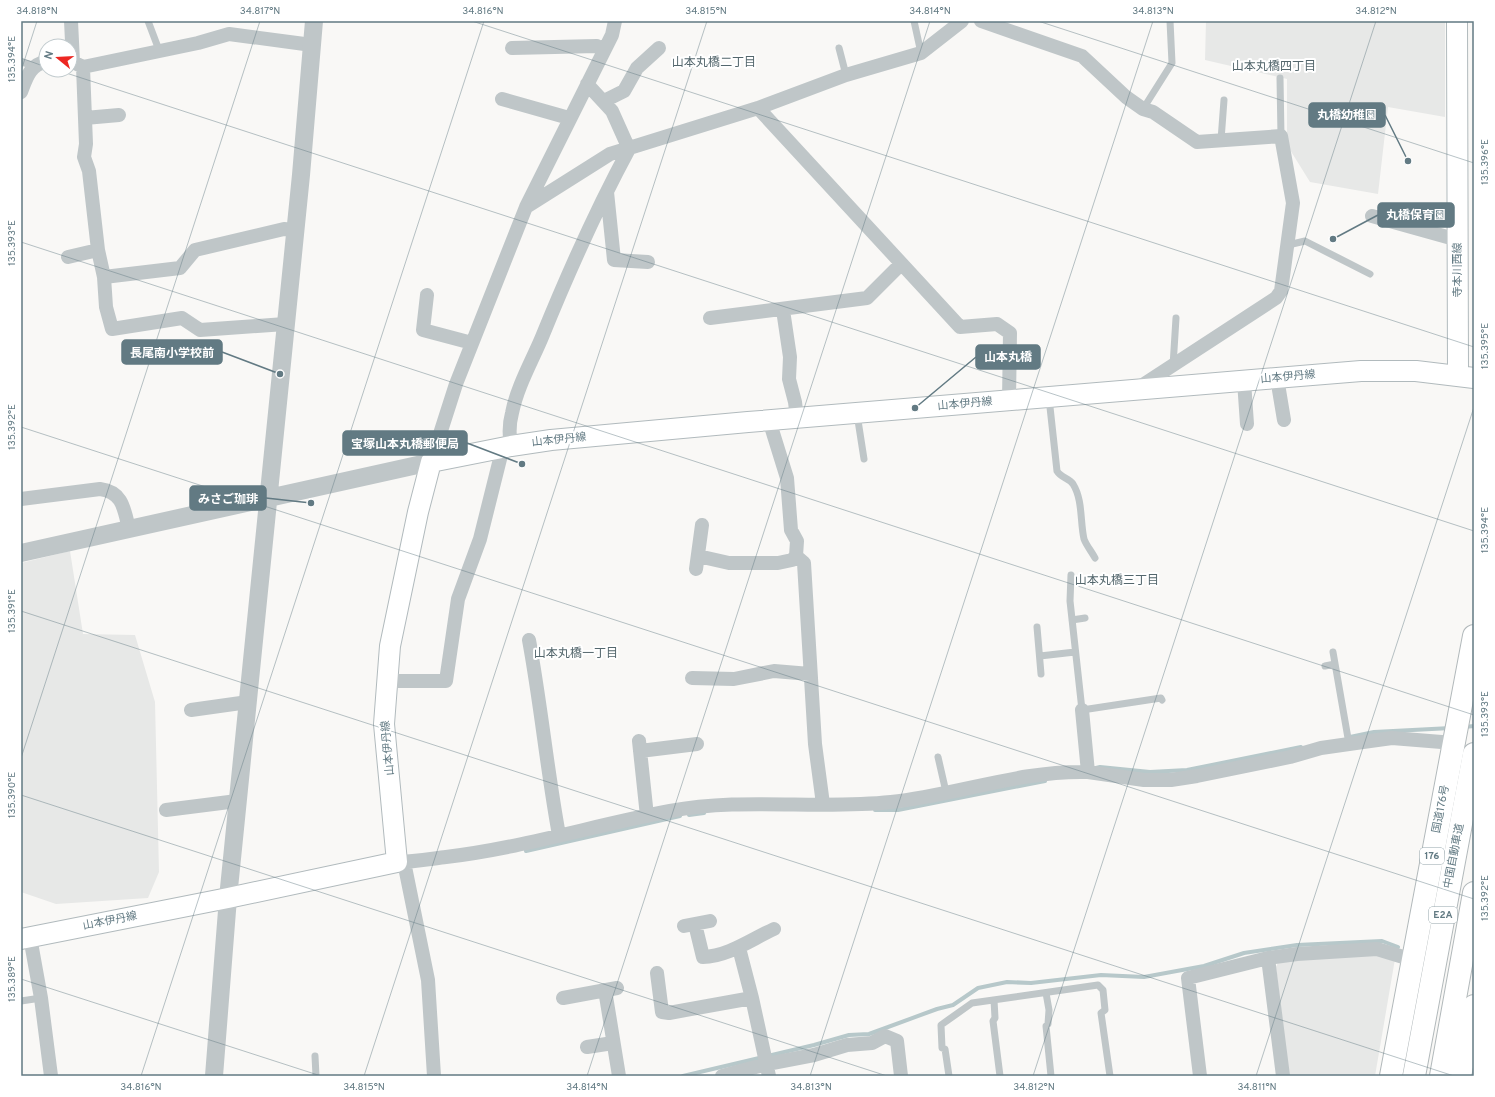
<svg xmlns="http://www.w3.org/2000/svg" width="1495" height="1097" font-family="Overpass,'Noto Sans JP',sans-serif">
  <rect width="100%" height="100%" fill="#f9f8f6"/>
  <path fill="#e7e8e7" d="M1206,21H1445V117L1388,107L1378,194L1310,182L1287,145V79L1205,60Z
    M70,551L83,634L135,635L155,702L159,872L148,898L56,904L21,892V563Z
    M1380,954L1395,959L1375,1076H1289L1276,967L1279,960Z"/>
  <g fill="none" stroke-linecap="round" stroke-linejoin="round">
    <path stroke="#b7c8ca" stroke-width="4" d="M1464,727L1474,726
      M1350,737L1374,732L1451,728
      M1096,768L1100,767L1150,772L1187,770L1301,747
      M875,810H898L1045,781
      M689,815L704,813
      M526,851L680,816
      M683,1076L814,1045L849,1035L869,1034L937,1009L953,1005L978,988L1007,982L1031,983L1101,975L1144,977L1204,966L1244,953L1297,945L1382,941L1398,947"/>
    <defs>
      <path id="secondary" d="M1457,21L1458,375
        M21,939L228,898L397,862L384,724L390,646L418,512L431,462L511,446L551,440L748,422L1361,371H1416L1474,378"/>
      <path id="trunk" d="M1391,1076L1474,636
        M1460,1076L1474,1006"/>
      <path id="motorway" d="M1414,1076L1474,754
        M1441,1076L1474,893"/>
    </defs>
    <use href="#secondary" stroke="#b1babd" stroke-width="22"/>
    <use href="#trunk" stroke="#b2b9bb" stroke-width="24"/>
    <use href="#motorway" stroke="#b2b9bb" stroke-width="24"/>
    <path stroke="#bfc6c8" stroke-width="7" d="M148,21L159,50
      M914,21L921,53
      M839,48L846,75
      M21,62L36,66
      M1280,78L1281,136
      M1143,109L1172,63L1170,21
      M1221,140L1224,100
      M1288,245L1305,241L1370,274
      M1173,366L1176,318
      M1049,398L1057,471C1061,478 1069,478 1073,484C1083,500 1080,522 1084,539C1086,545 1092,552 1095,558
      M857,414L864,459
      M1071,575L1070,601L1082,710L1161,698L1162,700
      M1072,620L1085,618
      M1037,627L1041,674
      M1333,652L1349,744
      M1040,656L1075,652
      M1325,666L1335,664
      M938,757L946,792
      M1046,993L1049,1010L1048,1024L1046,1026L1051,1076
      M994,1000L995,1018L993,1021L1000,1076
      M21,1001L41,998
      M315,1056L316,1076
      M949,1076L945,1049L942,1048L941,1025L972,1003L1098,985L1103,990L1105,1010L1101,1013L1110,1076"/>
    <path stroke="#bfc6c8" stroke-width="14" d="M981,21L1082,56L1126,97L1143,109L1153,112L1197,142L1281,136L1293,203L1281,291L1276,298L1138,388
      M512,48L597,46L604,50
      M70,62H73L71,21
      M73,62L83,67L86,144L84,157L89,171L98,250L104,277L106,307L112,329L182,318L200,330L285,324
      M83,67L198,43L229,34L312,45
      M21,92C26,79 30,64 46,62
      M502,99L569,118
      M604,101L624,91L637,68L659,48
      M758,108L846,75L921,53L962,21
      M85,118L119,115
      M607,192L614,260L648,262
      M526,207L610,154L758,108L960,327L997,324L1010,333L1009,400
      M1372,216L1458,240
      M68,257L98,250
      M104,277L180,268L195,250L284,229L294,230
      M427,295L423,330L472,343
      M783,310L790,357L789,379L795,402L797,418
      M710,318L867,298L901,264
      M1277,378L1284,420
      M1244,381L1247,424
      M511,446C509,435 509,424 512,413C517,387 532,361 542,337C568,273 596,210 629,149L612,111L587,84
      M431,462L456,384L526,207L612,35L615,21
      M21,499L100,489C123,492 124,509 129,529
      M698,556L729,563H778L792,560L796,556L797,541L791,530L787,478L769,420
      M796,556L804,563L815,744L823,804
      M696,569L702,525
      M529,640C541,705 547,770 559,835
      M692,678L734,679L774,671L810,674
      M388,681H446L458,599L480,539L503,447
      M191,710L248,702
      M639,741L647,816
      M640,751L697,744
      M1088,772L1144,780H1171L1197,776L1290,757L1321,748L1363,742L1392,738L1454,743
      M166,810L237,801
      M397,862C413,862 430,859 446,857C522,848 595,825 670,811C743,797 817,810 891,802C957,795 1021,770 1088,772L1082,710
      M404,862L428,980L434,1076
      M695,924L703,957C727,957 752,939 774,929
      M684,926L710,921
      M30,937L41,998L51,1076
      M739,948L752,998
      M1268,958L1283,1076
      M657,973L662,1012L669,1013L752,998L769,1076
      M605,990L619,1076
      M563,998L617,988
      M587,1047L613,1043
      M722,1076L767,1064L814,1055L847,1045L872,1043L885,1036L897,1041L901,1076
      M1200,1076L1188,978L1268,958L1297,954L1377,949L1413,960"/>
    <path stroke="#bfc6c8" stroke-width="18" d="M21,553L431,462
      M214,1076L228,898L301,175L314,21"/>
    <use href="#secondary" stroke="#fff" stroke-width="20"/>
    <use href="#trunk" stroke="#fff" stroke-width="22"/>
    <use href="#motorway" stroke="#fff" stroke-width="22"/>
  </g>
  <path fill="none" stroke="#627a83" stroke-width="1" stroke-opacity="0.45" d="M472,21L1474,347M1038,21L1474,163M21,58L46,67M57,70L1474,531M21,71L37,21M21,242L1474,715M21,427L1474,899M21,611L1454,1076M21,758L260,21M21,795L887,1076M21,979L321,1076M141,1076L484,21M364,1076L707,21M587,1076L930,21M810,1076L1153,21M1033,1076L1376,21M1256,1076L1474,407"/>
  <g text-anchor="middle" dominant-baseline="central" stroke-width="4" stroke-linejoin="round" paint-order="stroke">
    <g fill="#fff" stroke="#91a2a8" stroke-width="1">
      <rect x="1420" y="848" width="24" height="16" rx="3"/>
      <rect x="1429" y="907" width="28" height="16" rx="3"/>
    </g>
    <g font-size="10" font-weight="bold" fill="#627a83">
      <text x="1432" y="856">176</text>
      <text x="1443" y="915">E2A</text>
    </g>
    <g font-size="11" fill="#627a83" stroke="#fff">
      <text transform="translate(1458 270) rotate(-90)">寺本川西線</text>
      <text transform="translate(1288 377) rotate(-5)">山本伊丹線</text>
      <text transform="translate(965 404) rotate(-5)">山本伊丹線</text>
      <text transform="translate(559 440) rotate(-6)">山本伊丹線</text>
      <text transform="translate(388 748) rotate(-95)">山本伊丹線</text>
      <text transform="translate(1441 809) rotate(-79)">国道176号</text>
      <text transform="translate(1454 856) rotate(-79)">中国自動車道</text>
      <text transform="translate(110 921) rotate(-11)">山本伊丹線</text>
    </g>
    <g font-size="12" fill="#54676d" stroke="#fff">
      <text x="714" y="63">山本丸橋二丁目</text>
      <text x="1274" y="67">山本丸橋四丁目</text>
      <text x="1117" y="581">山本丸橋三丁目</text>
      <text x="576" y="654">山本丸橋一丁目</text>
    </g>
  </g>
  <path fill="none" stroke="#627a83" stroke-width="1.5" d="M1408 161L1385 115M1333 239L1378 215M280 374L222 352M915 408L976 357M522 464L467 443M311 503L266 498"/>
  <g fill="#627a83" stroke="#fff" stroke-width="1.5">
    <circle cx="1408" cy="161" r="4"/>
    <circle cx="1333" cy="239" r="4"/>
    <circle cx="280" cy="374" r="4"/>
    <circle cx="915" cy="408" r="4"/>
    <circle cx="522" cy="464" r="4"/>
    <circle cx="311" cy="503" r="4"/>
  </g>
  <g fill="#627a83" stroke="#627a83" stroke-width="1.5">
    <rect x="1309" y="103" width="76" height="24" rx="4"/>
    <rect x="1378" y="203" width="76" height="24" rx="4"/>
    <rect x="122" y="340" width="100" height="24" rx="4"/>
    <rect x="976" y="345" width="64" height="24" rx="4"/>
    <rect x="343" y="431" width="124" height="24" rx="4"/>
    <rect x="190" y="486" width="76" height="24" rx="4"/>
  </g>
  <g font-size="12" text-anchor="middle" font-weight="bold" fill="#fff">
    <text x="1347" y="119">丸橋幼稚園</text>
    <text x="1416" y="219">丸橋保育園</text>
    <text x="172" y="357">長尾南小学校前</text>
    <text x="1008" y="361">山本丸橋</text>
    <text x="405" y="448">宝塚山本丸橋郵便局</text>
    <text x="228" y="503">みさご珈琲</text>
  </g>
  <rect width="1495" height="1097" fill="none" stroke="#ffffff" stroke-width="44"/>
  <g transform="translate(58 58) rotate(288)"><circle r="19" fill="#ffffff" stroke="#c0cacd"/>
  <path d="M0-3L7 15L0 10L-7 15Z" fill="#ed2722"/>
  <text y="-6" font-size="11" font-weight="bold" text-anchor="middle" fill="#627a83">N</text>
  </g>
  <rect x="22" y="22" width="1451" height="1053" fill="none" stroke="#627a83" stroke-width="1.5"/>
  <g font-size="10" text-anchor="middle" fill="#627a83">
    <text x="37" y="14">34.818°N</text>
    <text x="260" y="14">34.817°N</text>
    <text x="483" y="14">34.816°N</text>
    <text x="706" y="14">34.815°N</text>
    <text x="930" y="14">34.814°N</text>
    <text x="1153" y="14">34.813°N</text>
    <text x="1376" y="14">34.812°N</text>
    <text transform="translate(11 59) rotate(-90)" y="4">135.394°E</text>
    <text transform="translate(1484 162) rotate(-90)" y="4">135.396°E</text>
    <text transform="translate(11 243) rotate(-90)" y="4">135.393°E</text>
    <text transform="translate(1484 346) rotate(-90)" y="4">135.395°E</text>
    <text transform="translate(11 427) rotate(-90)" y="4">135.392°E</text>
    <text transform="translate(1484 530) rotate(-90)" y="4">135.394°E</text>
    <text transform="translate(11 611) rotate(-90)" y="4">135.391°E</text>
    <text transform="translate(1484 714) rotate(-90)" y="4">135.393°E</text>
    <text transform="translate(11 795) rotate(-90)" y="4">135.390°E</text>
    <text transform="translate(1484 898) rotate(-90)" y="4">135.392°E</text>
    <text transform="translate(11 979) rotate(-90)" y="4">135.389°E</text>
    <text x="141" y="1090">34.816°N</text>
    <text x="364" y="1090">34.815°N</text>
    <text x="587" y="1090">34.814°N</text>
    <text x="811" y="1090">34.813°N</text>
    <text x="1034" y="1090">34.812°N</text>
    <text x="1257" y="1090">34.811°N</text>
  </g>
</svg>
